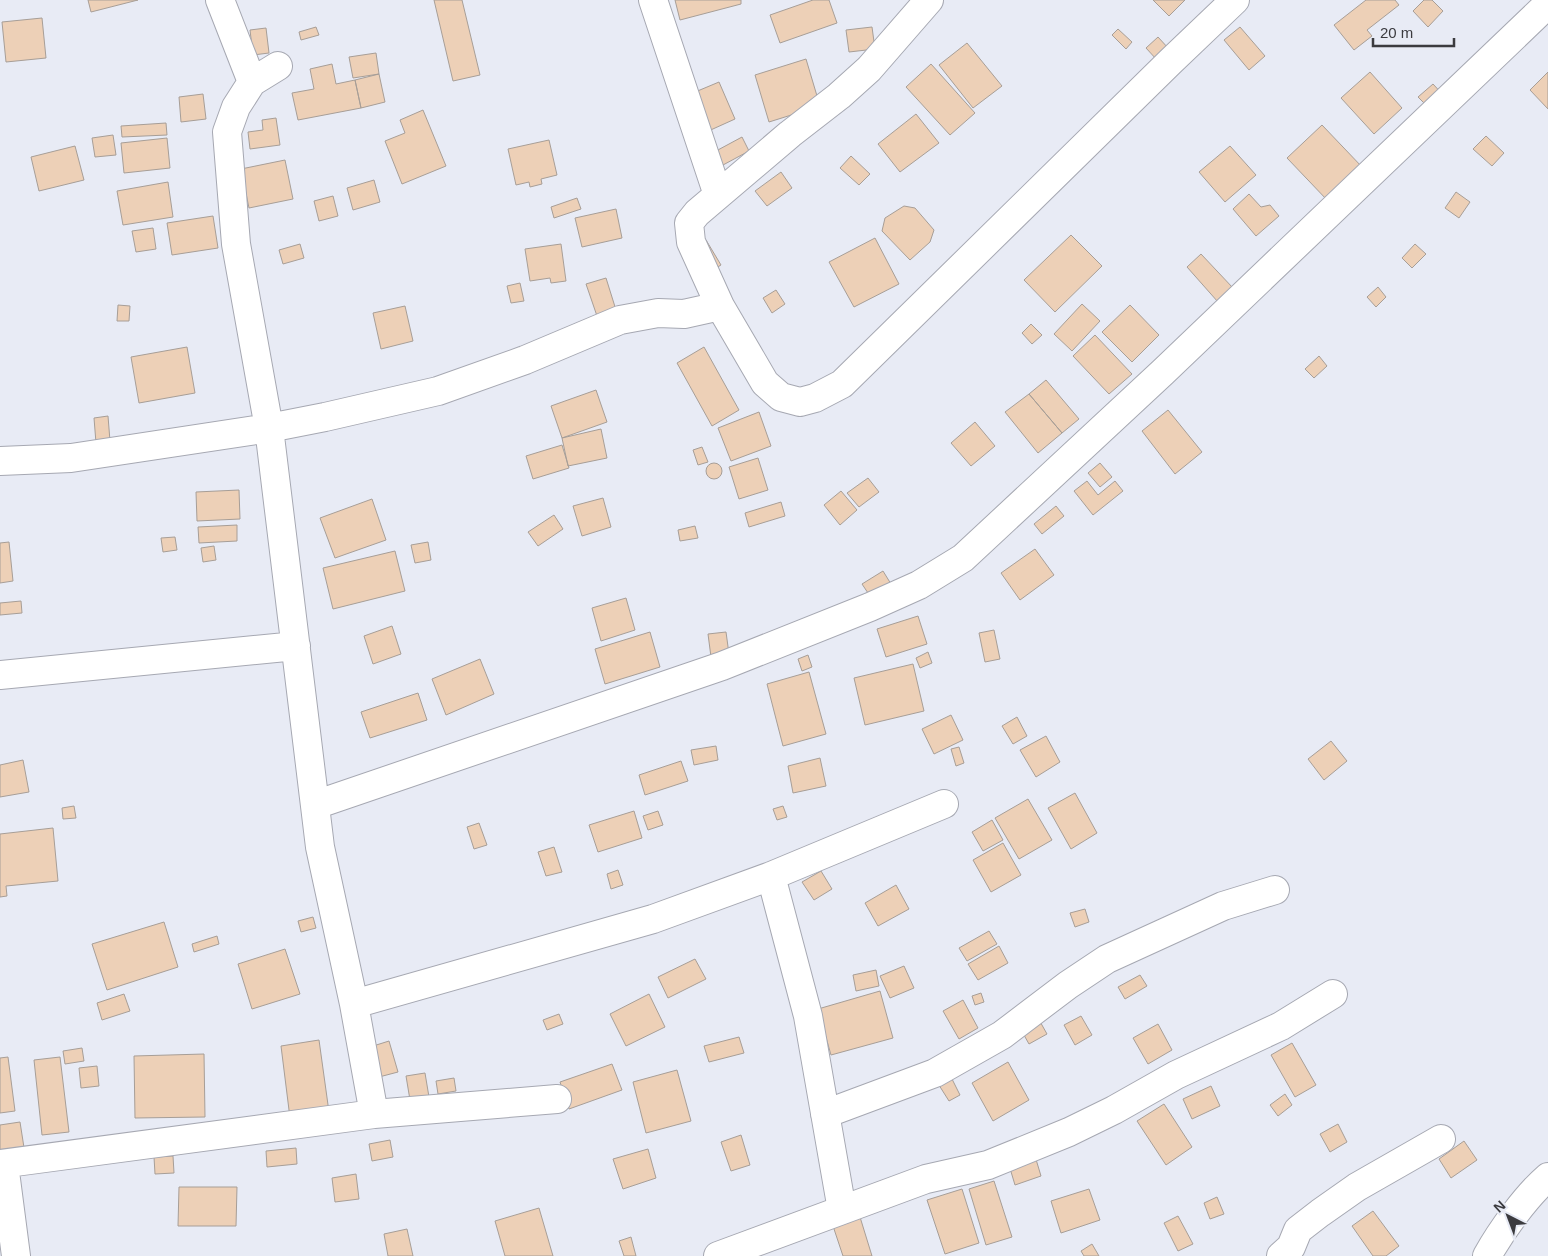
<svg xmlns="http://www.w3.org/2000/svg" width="1548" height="1256" font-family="Helvetica,sans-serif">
  <rect width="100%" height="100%" fill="#e8ebf5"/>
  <path fill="#edd0b7" stroke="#a79e97" d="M88,0H138L91,12Z
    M434,0H462L480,75L453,81Z
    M675,0H741V4L680,20Z
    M813,0H829L837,23L780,43L770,15Z
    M1153,0H1185L1169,16Z
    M1366,0H1395L1399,5L1367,30L1372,36L1354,50L1334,25Z
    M1424,0H1432L1443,11L1428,27L1413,11Z
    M42,18L46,58L6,62L2,22Z
    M316,27L319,35L301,40L299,32Z
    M872,27L875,49L849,52L846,30Z
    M1240,27L1265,56L1249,70L1224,40Z
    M266,28L269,53L253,55L250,30Z
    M1118,29L1132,42L1126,49L1112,35Z
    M1158,37L1169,49L1157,60L1146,48Z
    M967,43L1002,86L973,108L939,65Z
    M376,53L379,74L353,78L349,57Z
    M806,59L820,106L769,122L755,75Z
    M332,64L336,84L355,80L361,108L298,120L292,93L314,89L310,69Z
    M931,64L975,113L950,135L906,87Z
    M1370,72L1402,108L1374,134L1341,98Z
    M1548,72V109L1530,90Z
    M379,74L385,102L361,108L355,80Z
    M719,82L735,119L704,133L688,95Z
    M1433,84L1445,97L1431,110L1418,97Z
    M203,94L206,119L181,122L179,97Z
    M423,110L446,166L402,184L385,141L405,133L400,120Z
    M916,114L939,143L900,172L878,144Z
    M276,118L280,145L250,149L248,132L263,130L262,120Z
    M166,123L167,135L122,137L121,126Z
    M1322,125L1363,168L1328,201L1287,158Z
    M113,135L116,155L95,157L92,138Z
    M1486,136L1504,153L1492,166L1473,149Z
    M742,137L749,151L723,165L716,151Z
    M167,138L170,168L124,173L121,143Z
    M549,140L557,175L541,179L542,184L530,187L529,182L516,185L508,149Z
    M75,146L84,180L39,191L31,157Z
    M1230,146L1256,175L1225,202L1199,172Z
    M851,156L870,174L859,185L840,168Z
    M285,160L293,199L249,208L241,169Z
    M781,172L792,188L767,206L755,191Z
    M374,180L380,202L353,210L347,188Z
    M168,182L173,217L123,225L117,191Z
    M1456,192L1470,202L1459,218L1445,208Z
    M1249,194L1261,207L1270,205L1279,216L1256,236L1233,209Z
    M333,196L338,216L319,221L314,201Z
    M577,198L581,209L554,218L551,207Z
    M904,206L915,208L934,230L930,242L910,260L882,231L885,218Z
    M616,209L622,238L582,247L575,218Z
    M213,216L218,248L172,255L167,223Z
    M153,228L156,249L136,252L132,231Z
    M1071,235L1102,266L1055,312L1024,280Z
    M875,238L899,284L854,307L829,262Z
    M706,240L721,265L711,271L696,246Z
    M300,244L304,258L283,264L279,250Z
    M561,244L566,281L551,283L550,278L530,281L525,249Z
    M1415,244L1426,254L1412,268L1402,258Z
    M1201,254L1233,288L1218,302L1187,267Z
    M606,278L616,310L597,316L586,284Z
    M520,283L524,301L511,303L507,286Z
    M1378,287L1386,297L1376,307L1367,297Z
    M776,290L785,304L772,313L763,298Z
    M1082,304L1100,321L1072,351L1054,334Z
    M118,305L130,306L129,321H117Z
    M1130,305L1159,335L1132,362L1102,332Z
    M405,306L413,341L381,349L373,313Z
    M1031,324L1042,335L1032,344L1022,333Z
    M1095,335L1132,374L1109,394L1073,356Z
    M187,347L195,393L139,403L131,357Z
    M704,347L739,410L712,426L677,363Z
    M1319,356L1327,366L1314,378L1305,369Z
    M1046,380L1079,419L1062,433L1029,394Z
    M596,390L607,422L562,438L551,406Z
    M1029,394L1062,433L1038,453L1005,412Z
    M1168,410L1202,452L1175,474L1142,431Z
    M759,412L771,446L731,461L718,428Z
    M108,416L110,441L96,443L94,418Z
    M975,422L995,446L971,466L951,443Z
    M601,429L607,458L568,466L562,438Z
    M562,445L569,468L533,479L526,456Z
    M702,447L708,462L698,465L693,450Z
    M758,458L768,490L739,499L729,467Z
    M1100,463L1112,477L1100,487L1088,473Z
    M706 471a8 8 0 1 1 16 0a8 8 0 1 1-16 0Z
    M868,478L879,492L859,507L847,493Z
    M1087,481L1098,495L1115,481L1123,491L1093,515L1074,491Z
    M239,490L240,519L197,521L196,492Z
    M841,491L857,510L840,525L824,505Z
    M603,498L611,527L582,536L573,506Z
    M372,499L386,540L335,558L320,518Z
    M781,502L785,516L749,527L745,513Z
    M1056,506L1064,516L1042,534L1034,524Z
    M554,515L563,529L538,546L528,532Z
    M237,525V541L199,543L198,527Z
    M695,526L698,538L680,541L678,530Z
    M175,537L177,550L163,552L161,538Z
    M9,542L13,581L0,583V543Z
    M428,542L431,560L415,563L411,545Z
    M214,546L216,560L203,562L201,548Z
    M1035,549L1054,575L1020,600L1001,573Z
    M395,551L405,591L333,609L323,568Z
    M883,571L891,584L870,596L862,584Z
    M626,598L635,630L601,641L592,608Z
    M21,601L22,613L0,615V603Z
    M918,616L927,644L886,657L877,629Z
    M392,626L401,654L373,664L364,636Z
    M994,630L1000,659L985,662L979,633Z
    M650,632L660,667L605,684L595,649Z
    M726,632L729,654L711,657L708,634Z
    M928,652L932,663L920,668L916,658Z
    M808,655L812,667L802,671L798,659Z
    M480,659L494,694L446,715L432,679Z
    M913,664L924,711L865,725L854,678Z
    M809,672L826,734L783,746L767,684Z
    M418,693L427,720L370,738L361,712Z
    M951,715L963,740L934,754L922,729Z
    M1017,717L1027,736L1013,744L1002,726Z
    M1046,736L1060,762L1036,777L1020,750Z
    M1331,741L1347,761L1324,780L1308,759Z
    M716,746L718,760L694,765L691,750Z
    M959,747L964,763L956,766L951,749Z
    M820,758L826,786L793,793L788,766Z
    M23,760L29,792L0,797V765Z
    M681,761L688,781L645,795L639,775Z
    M1075,793L1097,833L1071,849L1048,808Z
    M1028,799L1052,840L1019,859L995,818Z
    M74,806L76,818L63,819L62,808Z
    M783,806L787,817L777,820L773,809Z
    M634,811L642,838L598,852L589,825Z
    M658,811L663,825L648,830L643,816Z
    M992,820L1003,840L983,851L972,832Z
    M479,823L487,845L474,849L467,827Z
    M53,828L58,881L6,886L7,896L0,897V834Z
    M1003,843L1021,875L991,892L973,860Z
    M554,847L562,872L546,876L538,852Z
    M618,870L623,885L611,889L607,874Z
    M821,871L832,889L814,900L802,882Z
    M896,885L909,909L878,926L865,903Z
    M1085,909L1089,922L1075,927L1070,913Z
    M313,917L316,928L301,932L298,921Z
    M164,922L178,967L107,990L92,944Z
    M989,931L997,944L967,961L959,948Z
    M217,936L219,944L194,952L192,944Z
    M999,946L1008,963L978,980L968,964Z
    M285,949L300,994L252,1009L238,964Z
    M695,959L706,979L668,998L658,977Z
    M904,966L914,988L890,998L880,976Z
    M876,970L879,986L856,991L853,975Z
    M1140,975L1147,986L1125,999L1118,987Z
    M880,991L893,1038L831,1055L818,1009Z
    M981,993L984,1002L975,1005L972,996Z
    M124,994L130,1011L102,1020L97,1003Z
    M649,994L665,1027L626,1046L610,1014Z
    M963,1000L978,1028L959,1039L943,1011Z
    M559,1014L563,1024L547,1030L543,1020Z
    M1081,1016L1092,1035L1075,1045L1064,1025Z
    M1038,1018L1047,1034L1029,1044L1020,1028Z
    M1158,1024L1172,1050L1148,1064L1133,1038Z
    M739,1037L744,1053L709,1062L704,1046Z
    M319,1040L329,1112L290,1118L281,1046Z
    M389,1041L398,1072L379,1077L370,1047Z
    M1292,1043L1316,1085L1295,1097L1271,1055Z
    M82,1048L84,1061L65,1064L63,1051Z
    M204,1054L205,1117L135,1118L134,1056Z
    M8,1057L15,1111L0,1113V1058Z
    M60,1057L69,1132L42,1135L34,1060Z
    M1008,1062L1029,1100L993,1121L972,1083Z
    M612,1064L622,1090L569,1109L560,1082Z
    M97,1066L99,1086L81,1088L79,1068Z
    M677,1070L691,1121L646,1133L633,1082Z
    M425,1073L429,1097L410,1100L406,1076Z
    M950,1075L960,1095L949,1101L937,1082Z
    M454,1078L456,1091L438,1094L436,1081Z
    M1211,1086L1220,1106L1192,1119L1183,1099Z
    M1285,1094L1292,1105L1278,1116L1270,1105Z
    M1164,1104L1192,1147L1166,1165L1137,1121Z
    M20,1122L25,1154L0,1159V1125Z
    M1338,1124L1347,1142L1330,1152L1320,1134Z
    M741,1135L750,1165L731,1171L721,1142Z
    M390,1140L393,1157L372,1161L369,1144Z
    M1464,1141L1477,1160L1451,1178L1439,1159Z
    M296,1148L297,1164L267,1167L266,1151Z
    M648,1149L656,1178L623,1189L613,1159Z
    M173,1156L174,1173L155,1174L154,1157Z
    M1035,1156L1041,1176L1015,1185L1009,1165Z
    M356,1174L359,1199L335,1202L332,1178Z
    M994,1181L1012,1237L986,1245L969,1189Z
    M179,1187H237L236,1226H178Z
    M962,1189L979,1243L945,1254L927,1200Z
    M1089,1189L1100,1220L1061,1233L1051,1201Z
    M1217,1197L1224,1214L1210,1219L1204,1203Z
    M539,1208L553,1256H505L495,1221Z
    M1373,1211L1399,1246L1386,1256H1373L1352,1226Z
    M1178,1216L1193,1244L1178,1251L1164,1223Z
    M860,1217L872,1256H843L833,1226Z
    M407,1229L413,1256H388L384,1234Z
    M631,1237L636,1256H624L619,1241Z
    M1092,1244L1099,1256H1084L1081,1251Z"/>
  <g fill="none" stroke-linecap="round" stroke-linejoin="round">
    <defs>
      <path id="minor" d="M220,0L252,82
        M653,0L718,195
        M929,0L869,69L839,96L790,134L697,213L689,223L691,242L720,306L765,383L781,397L800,402L815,398L842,384L1170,62L1235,0
        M278,66L252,82L236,107L227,132L236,244L269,428L320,847L354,1004L374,1114
        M0,461L71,458L269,428L325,417L438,391L525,360L620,320L658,313L684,314L720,306
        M0,675L296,646
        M315,805L722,666L870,607L919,585L963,558L1163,372L1548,4
        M771,876L808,1016L842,1210
        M354,1004L653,919L771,876L944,804
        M825,1114L935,1073L1002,1035L1068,985L1107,959L1223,906L1275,890
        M0,1164L374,1114L557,1099
        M4,1164L16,1256
        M718,1256L926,1179L988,1165L1069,1132L1114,1110L1176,1075L1281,1026L1333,994
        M1281,1256L1291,1247L1298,1230L1320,1213L1357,1187L1441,1139
        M1487,1256C1501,1231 1526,1196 1548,1177"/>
    </defs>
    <use href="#minor" stroke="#a6a8b2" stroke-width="30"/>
    <use href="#minor" stroke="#fff" stroke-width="28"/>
  </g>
  <g transform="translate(1508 1216) rotate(318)" stroke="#e8ebf5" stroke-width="4" paint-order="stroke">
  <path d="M0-4L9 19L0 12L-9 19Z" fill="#3b3b3f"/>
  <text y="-8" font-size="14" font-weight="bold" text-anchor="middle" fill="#3b3b3f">N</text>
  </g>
  <path d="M1373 38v8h81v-8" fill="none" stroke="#3b3b3f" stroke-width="2.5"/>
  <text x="1380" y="38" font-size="15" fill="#3b3b3f" stroke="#e8ebf5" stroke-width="4" paint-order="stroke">20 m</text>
</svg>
